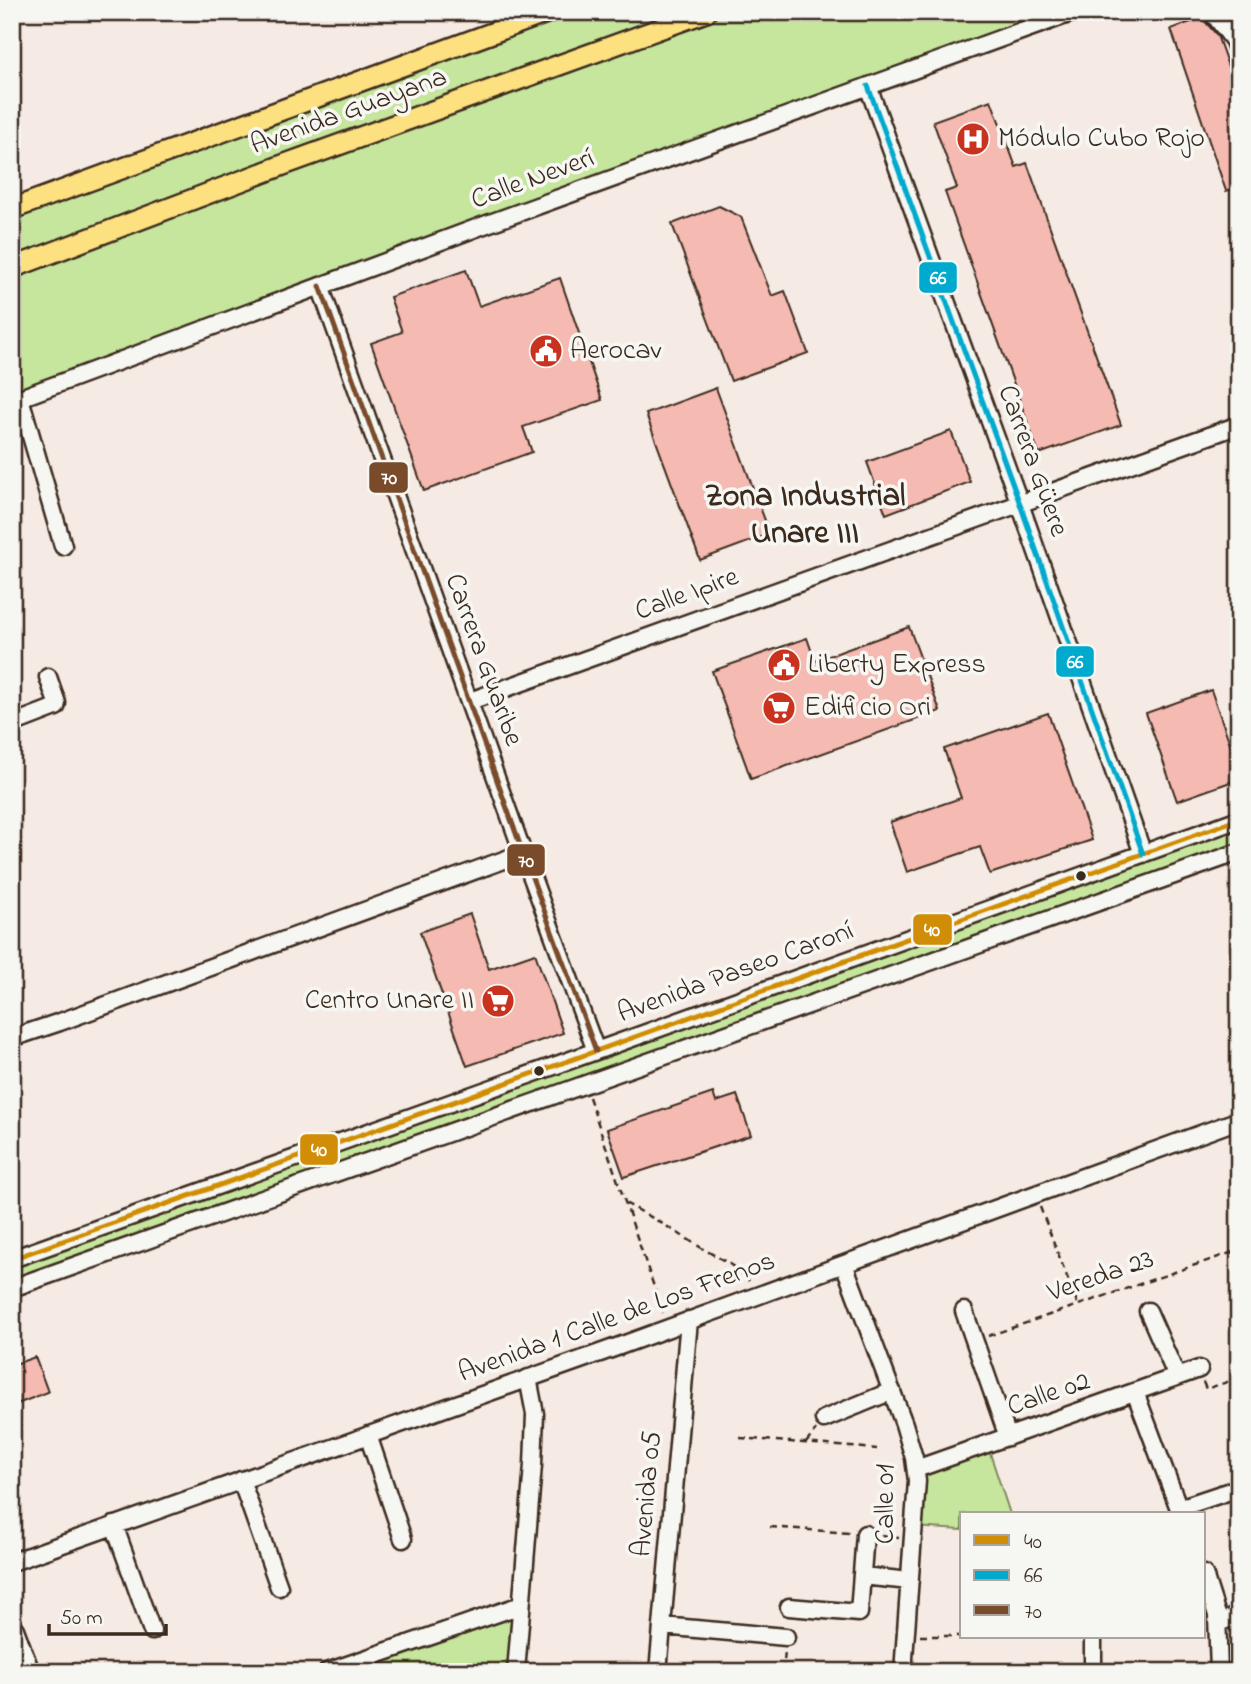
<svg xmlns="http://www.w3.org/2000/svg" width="1251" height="1684" font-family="'Indie Flower',sans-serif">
  <rect width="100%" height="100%" fill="#f6eae5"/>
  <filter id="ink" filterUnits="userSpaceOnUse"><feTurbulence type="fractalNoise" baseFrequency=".0143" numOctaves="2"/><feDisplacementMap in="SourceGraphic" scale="14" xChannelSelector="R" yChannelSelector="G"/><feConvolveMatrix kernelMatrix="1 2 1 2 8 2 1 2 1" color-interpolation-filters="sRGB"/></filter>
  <g filter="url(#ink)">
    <path fill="#c6e69e" stroke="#80885e" stroke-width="2" d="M549,12H1074L12,396V209Z
      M1239,819V852L12,1288V1259Z
      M987,1444L1010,1514H962V1530L914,1527L916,1469Z
      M521,1605L516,1672H327Z"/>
    <path fill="#f5bab1" stroke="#3b2a1e" stroke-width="2" d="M1202,18L1217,35L1239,97V187L1226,191L1171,29Z
      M991,100L1016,167L1027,163L1121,425L1039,454L945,192L957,188L933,121Z
      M719,206L741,217L772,296L785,291L808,353L731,381L672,224Z
      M466,270L479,306L560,278L602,400L523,427L532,452L424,491L371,343L402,332L390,297Z
      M716,388L770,534L700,560L646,414Z
      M951,431L970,482L886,514L867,462Z
      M909,627L940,711L751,779L712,671L807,638L815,661Z
      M1211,690L1239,769V779L1177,801L1146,713Z
      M1048,713L1092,840L990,874L980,847L907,872L890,822L961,798L944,749Z
      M470,914L489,969L535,953L563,1033L467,1066L420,932Z
      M713,1093L716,1102L737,1095L751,1135L624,1177L607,1129Z
      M35,1357L48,1392L12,1406V1365Z"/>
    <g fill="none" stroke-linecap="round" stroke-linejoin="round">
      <defs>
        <path id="minor" d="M1212,12L1234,41L1239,55
          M868,86L1020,504L1143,854
          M320,286L523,853L596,1051
          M20,398L63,546
          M12,401L487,224L1074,12
          M470,701L1239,425
          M12,724L56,707L57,703L48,677
          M12,1038L60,1022L523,853
          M12,1259L596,1051L1239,819
          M844,1264L904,1424L914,1458L917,1481L903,1672
          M12,1288L1239,852
          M964,1311L1008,1437
          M1148,1311L1177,1377
          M1135,1392L1181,1514
          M824,1419L892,1391
          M368,1435L403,1539
          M916,1469L1199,1369
          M241,1480L279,1587
          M1179,1508L1239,1488
          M114,1525L152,1631
          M12,1562L614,1348L1239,1120
          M1204,1574L1217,1615L1219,1672
          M862,1576L910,1581
          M789,1607L859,1613L865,1534
          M12,1621L31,1672
          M1218,1623L1239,1615
          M662,1626L786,1637
          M327,1672L521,1605
          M516,1672L533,1465L535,1414L528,1378
          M658,1672L689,1320
          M1093,1672V1637"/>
        <path id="major" d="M12,209L549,12
          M12,268L283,165L706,12"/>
      </defs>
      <use href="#minor" stroke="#3b2a1e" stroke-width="21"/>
      <use href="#major" stroke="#3b2a1e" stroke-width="24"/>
      <path stroke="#3b2a1e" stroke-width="2.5" stroke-dasharray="7 5" stroke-linecap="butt" d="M589,1097L663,1313
        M625,1203C652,1217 675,1231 700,1247C718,1258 736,1265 749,1281
        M1040,1207L1078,1305
        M988,1336L1239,1250
        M1203,1382L1206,1389L1239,1378
        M740,1438L877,1449
        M806,1443L816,1430
        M770,1527L850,1533
        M881,1535L899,1537
        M920,1636H962
        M783,1672L785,1651"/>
      <use href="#minor" stroke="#f6f6f2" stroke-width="16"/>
      <use href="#major" stroke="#fde080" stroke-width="19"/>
      <defs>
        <path id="bus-1" d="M12,1259L596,1051L1239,819"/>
        <path id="bus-2" d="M868,86L1020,504L1143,854"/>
        <path id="bus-3" d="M320,286L523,853L596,1051"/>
      </defs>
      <use href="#bus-1" stroke="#f6f6f2" stroke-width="10"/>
      <use href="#bus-2" stroke="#f6f6f2" stroke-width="10"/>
      <use href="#bus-3" stroke="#f6f6f2" stroke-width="10"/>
      <use href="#bus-1" stroke="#d18d06" stroke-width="5"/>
      <use href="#bus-2" stroke="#00a9ce" stroke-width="5"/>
      <use href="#bus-3" stroke="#7a4b2a" stroke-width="5"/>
    </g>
  </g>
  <defs>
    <symbol id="hospital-disc" viewBox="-11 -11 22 22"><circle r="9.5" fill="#c8321e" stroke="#f6f6f2"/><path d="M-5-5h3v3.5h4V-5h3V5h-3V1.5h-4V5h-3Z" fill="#fff"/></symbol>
    <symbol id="civic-disc" viewBox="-11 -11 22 22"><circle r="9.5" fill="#c8321e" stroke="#f6f6f2"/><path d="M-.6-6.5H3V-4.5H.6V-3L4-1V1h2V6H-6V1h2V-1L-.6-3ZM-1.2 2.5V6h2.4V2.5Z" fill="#fff"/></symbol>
    <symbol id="supermarket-disc" viewBox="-11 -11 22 22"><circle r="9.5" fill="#c8321e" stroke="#f6f6f2"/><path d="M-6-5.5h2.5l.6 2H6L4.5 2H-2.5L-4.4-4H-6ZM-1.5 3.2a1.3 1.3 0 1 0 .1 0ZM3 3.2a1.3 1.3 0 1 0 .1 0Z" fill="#fff"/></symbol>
  </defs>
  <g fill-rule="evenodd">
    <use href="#hospital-disc" x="954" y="120" width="38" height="38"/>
    <use href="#civic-disc" x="527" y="332" width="38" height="38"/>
    <use href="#civic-disc" x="765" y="646" width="38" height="38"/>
    <use href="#supermarket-disc" x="760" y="689" width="38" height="38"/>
    <use href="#supermarket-disc" x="479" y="982" width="38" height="38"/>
  </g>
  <g fill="#3b2a1e" stroke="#f6f6f2" stroke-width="2.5">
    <circle cx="1081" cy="876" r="6"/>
    <circle cx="539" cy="1071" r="6"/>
  </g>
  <g text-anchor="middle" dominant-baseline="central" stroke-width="7" stroke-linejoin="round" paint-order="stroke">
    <g font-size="28" fill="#3b2a1e" stroke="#f6f6f2">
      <text transform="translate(349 112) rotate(-20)">Avenida Guayana</text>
      <text transform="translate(533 180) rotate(-20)">Calle Neverí</text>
      <text transform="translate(1032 461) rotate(70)">Carrera Güere</text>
      <text transform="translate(687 595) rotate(-20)">Calle Ipire</text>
      <text transform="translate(483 660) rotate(70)">Carrera Guaribe</text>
      <text transform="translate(736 973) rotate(-20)">Avenida Paseo Caroní</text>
      <text transform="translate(1101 1277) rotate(-19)">Vereda 23</text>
      <text transform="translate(617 1318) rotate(-20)">Avenida 1 Calle de Los Frenos</text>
      <text transform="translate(1049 1395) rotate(-19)">Calle 02</text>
      <text transform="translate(648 1494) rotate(-85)">Avenida 05</text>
      <text transform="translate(886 1504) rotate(-90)">Calle 01</text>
    </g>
    <g font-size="28" fill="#3b2a1e" stroke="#f6f6f2" text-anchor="start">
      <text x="998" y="139">Módulo Cubo Rojo</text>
      <text x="570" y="351">Aerocav</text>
      <text x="808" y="665">Liberty Express</text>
      <text x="804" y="708">Edificio Ori</text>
      <text x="474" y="1001" text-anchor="end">Centro Unare II</text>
    </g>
    <g font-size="32" font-weight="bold" fill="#3b2a1e" stroke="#f6f6f2">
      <text x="805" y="497">Zona Industrial<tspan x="805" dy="37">Unare III</tspan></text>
    </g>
  </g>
  <g stroke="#f6f6f2" stroke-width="2.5">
    <rect x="918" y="261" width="40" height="33" rx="7" fill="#00a9ce"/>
    <rect x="368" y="461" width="41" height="33" rx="7" fill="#7a4b2a"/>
    <rect x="1055" y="645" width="40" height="33" rx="7" fill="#00a9ce"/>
    <rect x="506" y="843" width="40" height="34" rx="7" fill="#7a4b2a"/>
    <rect x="912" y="913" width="41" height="33" rx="7" fill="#d18d06"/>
    <rect x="299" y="1133" width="40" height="33" rx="7" fill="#d18d06"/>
  </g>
  <g font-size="19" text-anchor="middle" font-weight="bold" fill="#fff">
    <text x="938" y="284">66</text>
    <text x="389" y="484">70</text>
    <text x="1075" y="668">66</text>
    <text x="526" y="867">70</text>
    <text x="932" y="936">40</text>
    <text x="319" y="1156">40</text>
  </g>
  <rect width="1251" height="1684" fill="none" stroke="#f6f6f2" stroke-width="42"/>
  <rect x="21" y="21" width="1209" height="1642" fill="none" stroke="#3b2a1e" stroke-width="2.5" filter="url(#ink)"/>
  <rect x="960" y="1512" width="245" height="126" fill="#f6f6f2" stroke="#aba49d" stroke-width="2"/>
  <rect x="974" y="1535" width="35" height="10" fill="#d18d06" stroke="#aba49d" stroke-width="2"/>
  <text x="1024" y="1548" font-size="21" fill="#3b2a1e">40</text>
  <rect x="974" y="1570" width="35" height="10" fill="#00a9ce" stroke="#aba49d" stroke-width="2"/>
  <text x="1024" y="1582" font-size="21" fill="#3b2a1e">66</text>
  <rect x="974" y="1605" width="35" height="10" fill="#7a4b2a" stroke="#aba49d" stroke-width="2"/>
  <text x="1024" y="1618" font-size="21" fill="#3b2a1e">70</text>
  <path d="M49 1624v10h117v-10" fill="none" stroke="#3b2a1e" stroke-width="3.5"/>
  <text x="60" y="1624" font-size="21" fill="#3b2a1e" stroke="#f6f6f2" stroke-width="5" paint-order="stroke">50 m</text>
</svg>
